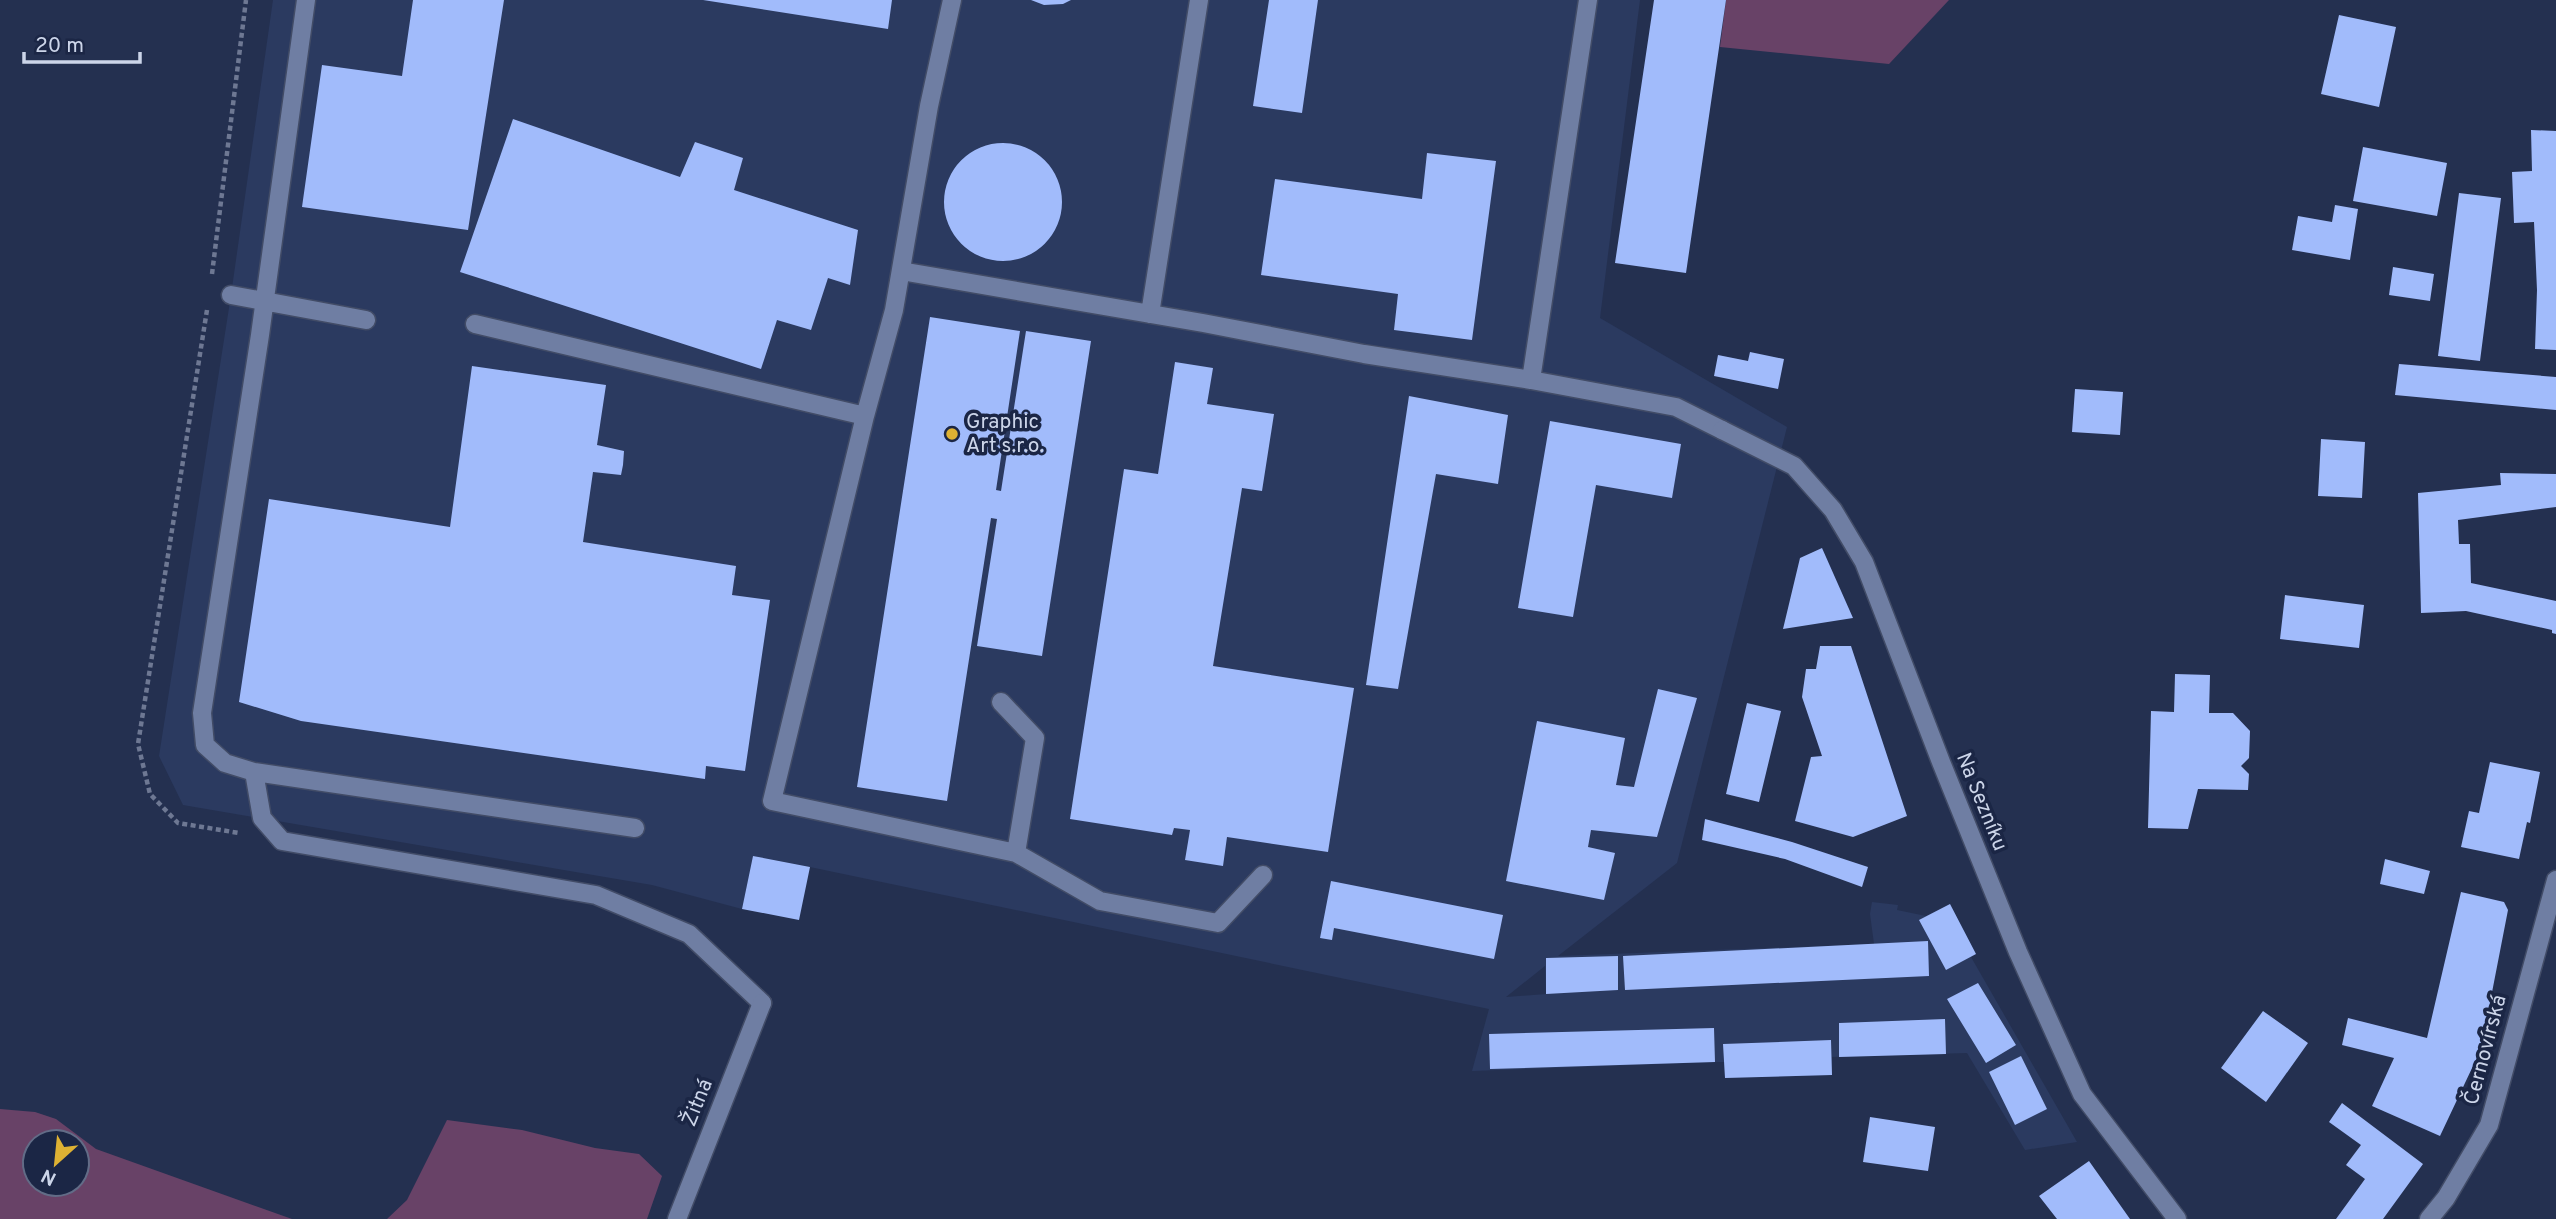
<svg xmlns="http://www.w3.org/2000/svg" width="2556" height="1219" font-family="Overpass,sans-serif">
  <rect width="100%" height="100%" fill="#243050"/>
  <path fill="#2b3a60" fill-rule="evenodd" d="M273,0H1640L1600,318L1787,427L1677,863L1558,956L1874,944L1870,914L1872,902L1898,905L1897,910L1926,916L1950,904L1976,954L1971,957L2077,1142L2025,1150L1967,1053L1832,1057V1075L1725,1078L1724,1062H1715L1472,1071L1489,1009L810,867L753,856L742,909L652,885L183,805L159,756L231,295ZM1545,966L1546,994L1506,997Z"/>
  <path fill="#684267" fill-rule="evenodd" d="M1726,0H1949L1889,64L1720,47Z
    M0,1109L35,1112L56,1119L96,1149L292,1219H0ZM77,1142V1184H35V1142Z
    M447,1120L522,1130L595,1148L639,1154L662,1176L647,1219H387L407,1200Z"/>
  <path fill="#a1bbfb" d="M413,0H504L468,230L302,207L322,65L402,76Z
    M703,0H892L888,29Z
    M1031,0H1071L1063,4L1044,5Z
    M1269,0H1318L1302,113L1253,106Z
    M1654,0H1726L1686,273L1615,263Z
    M2339,15L2396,27L2379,107L2321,94Z
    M513,119L680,177L695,142L743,158L734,190L858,230L850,285L828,278L811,330L777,320L761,369L460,272Z
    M2531,130L2556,131V350L2535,349L2537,290L2534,222L2514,223L2512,172L2532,171Z
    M944 202a59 59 0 1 1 118 0a59 59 0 1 1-118 0Z
    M2363,147L2447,163L2437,216L2353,201Z
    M1427,153L1496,161L1472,340L1394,330L1398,294L1261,275L1275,179L1422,199Z
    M2459,193L2501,198L2480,361L2438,356Z
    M2335,205L2358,209L2350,260L2292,250L2298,216L2332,222Z
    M2393,267L2434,274L2430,301L2389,295Z
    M930,317L1020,331L996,490L1001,491L1026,331L1091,341L1042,656L977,646L997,519L991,518L947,801L857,787Z
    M1750,352L1784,359L1778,389L1714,376L1718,355L1748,361Z
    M1175,362L1213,368L1207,404L1274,414L1262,491L1242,488L1213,666L1354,688L1328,852L1227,837L1223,866L1185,860L1190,830L1174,828L1172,835L1070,819L1124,469L1158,474Z
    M2399,364L2556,377V410L2395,395Z
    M472,366L606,385L597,445L624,451L623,465L621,475L593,472L583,542L736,566L732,595L770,600L745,771L706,766L705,779L301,721L239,702L269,499L450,527Z
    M2075,389L2123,392L2120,435L2072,432Z
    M1409,396L1508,415L1498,484L1436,474L1398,689L1366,685Z
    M1550,421L1681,444L1672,498L1596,485L1573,617L1518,608Z
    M2321,439L2365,442L2362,498L2318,496Z
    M2500,473L2556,474V507L2458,520L2459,544H2470L2471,583L2556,601V634L2552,633V630L2466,611L2421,613L2418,493L2501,485Z
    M1822,548L1853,618L1783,629L1800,558Z
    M2285,595L2364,605L2359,648L2280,639Z
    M1820,646H1851L1907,816L1853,837L1795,821L1811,757L1822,756L1802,697L1806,669H1816Z
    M2175,674L2210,675L2209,713H2233L2250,731L2249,758L2241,766L2249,774L2248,790L2198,789L2188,829L2148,828L2151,711L2174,712Z
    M1658,689L1697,698L1657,837L1591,830L1588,847L1615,853L1604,900L1506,881L1537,721L1625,738L1616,785L1634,787Z
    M1747,703L1781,711L1759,802L1726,794Z
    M2490,762L2540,772L2530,823L2527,822L2519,859L2461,847L2469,811L2479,813Z
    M1705,819L1792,842L1868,867L1862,887L1785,859L1702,840Z
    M753,856L810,867L799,920L742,909Z
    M2385,859L2430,871L2424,894L2380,884Z
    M1331,881L1503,915L1494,959L1334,928L1332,940L1320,938Z
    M2461,892L2504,902L2508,910L2481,1049L2440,1136L2372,1106L2394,1058L2342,1045L2348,1018L2427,1038Z
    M1950,904L1976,954L1946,970L1919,920Z
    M1928,941L1929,976L1625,990L1623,956Z
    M1618,956V990L1546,994V958Z
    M1978,983L2016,1045L1986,1063L1947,999Z
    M2263,1011L2308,1043L2266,1102L2221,1068Z
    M1945,1019L1946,1054L1839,1057V1023Z
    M1714,1028L1715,1062L1490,1069L1489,1034Z
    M1831,1040L1832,1075L1725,1078L1723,1044Z
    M2021,1056L2047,1109L2015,1125L1989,1072Z
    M2342,1103L2423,1164L2383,1219H2336L2365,1179L2346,1165L2361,1145L2329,1122Z
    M1870,1117L1935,1127L1928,1171L1863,1162Z
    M2089,1161L2130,1219H2057L2039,1196Z"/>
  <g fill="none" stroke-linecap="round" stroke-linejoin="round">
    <defs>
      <path id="lane" d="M306,0L260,335L202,713L205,745L225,763L254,772L635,828
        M952,0L929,106L894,310L865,416L772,801L1016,853L1100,901L1218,923L1263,875
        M901,271L1203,323L1364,354L1531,380L1676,407L1722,430
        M231,295L366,320
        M1150,314L1199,0
        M475,324L865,416
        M1531,380L1588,0
        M1001,702L1035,738L1016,853
        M254,772L262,818L282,841L596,895L689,934L762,1003"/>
      <path id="street" d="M1722,430L1794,466L1833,510L1864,562L1941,762L2018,952L2082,1094L2177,1219
        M677,1219L762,1003
        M2429,1219L2446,1198L2489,1125L2556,880"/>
    </defs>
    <use href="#lane" stroke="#424c67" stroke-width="21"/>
    <use href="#street" stroke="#424c67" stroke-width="21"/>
    <path stroke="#6e7893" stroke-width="4.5" stroke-dasharray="5 3.5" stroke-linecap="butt" d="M212,274L246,0
      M207,310L138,744L150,794L178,823L239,833"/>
    <use href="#lane" stroke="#6f7ea3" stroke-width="18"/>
    <use href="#street" stroke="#6f7ea3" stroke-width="18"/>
  </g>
  <circle fill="#deb133" stroke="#1b2645" stroke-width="2.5" cx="952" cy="434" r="7"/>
  <g text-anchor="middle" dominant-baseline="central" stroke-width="7" stroke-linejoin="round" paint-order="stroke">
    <g font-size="21" fill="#ccd5e9" stroke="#1b2645" text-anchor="start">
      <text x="966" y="422">Graphic<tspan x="966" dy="24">Art s.r.o.</tspan></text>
    </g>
    <g font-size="21" fill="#ccd5e9" stroke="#1b2645">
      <text transform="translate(1981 802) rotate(68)">Na Sezníku</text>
      <text transform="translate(2486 1050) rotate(-75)">Černovírská</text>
      <text transform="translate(698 1103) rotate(-68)">Žitná</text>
    </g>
  </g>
  <g transform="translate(56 1163) rotate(207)"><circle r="33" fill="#1b2645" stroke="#626c87" stroke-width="2"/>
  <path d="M0-5L12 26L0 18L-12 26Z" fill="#deb133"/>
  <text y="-10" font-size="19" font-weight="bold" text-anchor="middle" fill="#ccd5e9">N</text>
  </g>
  <path d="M24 52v10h116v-10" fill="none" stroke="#ccd5e9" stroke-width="3.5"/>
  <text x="35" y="52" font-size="21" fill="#ccd5e9" stroke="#1b2645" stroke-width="5" paint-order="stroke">20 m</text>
</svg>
